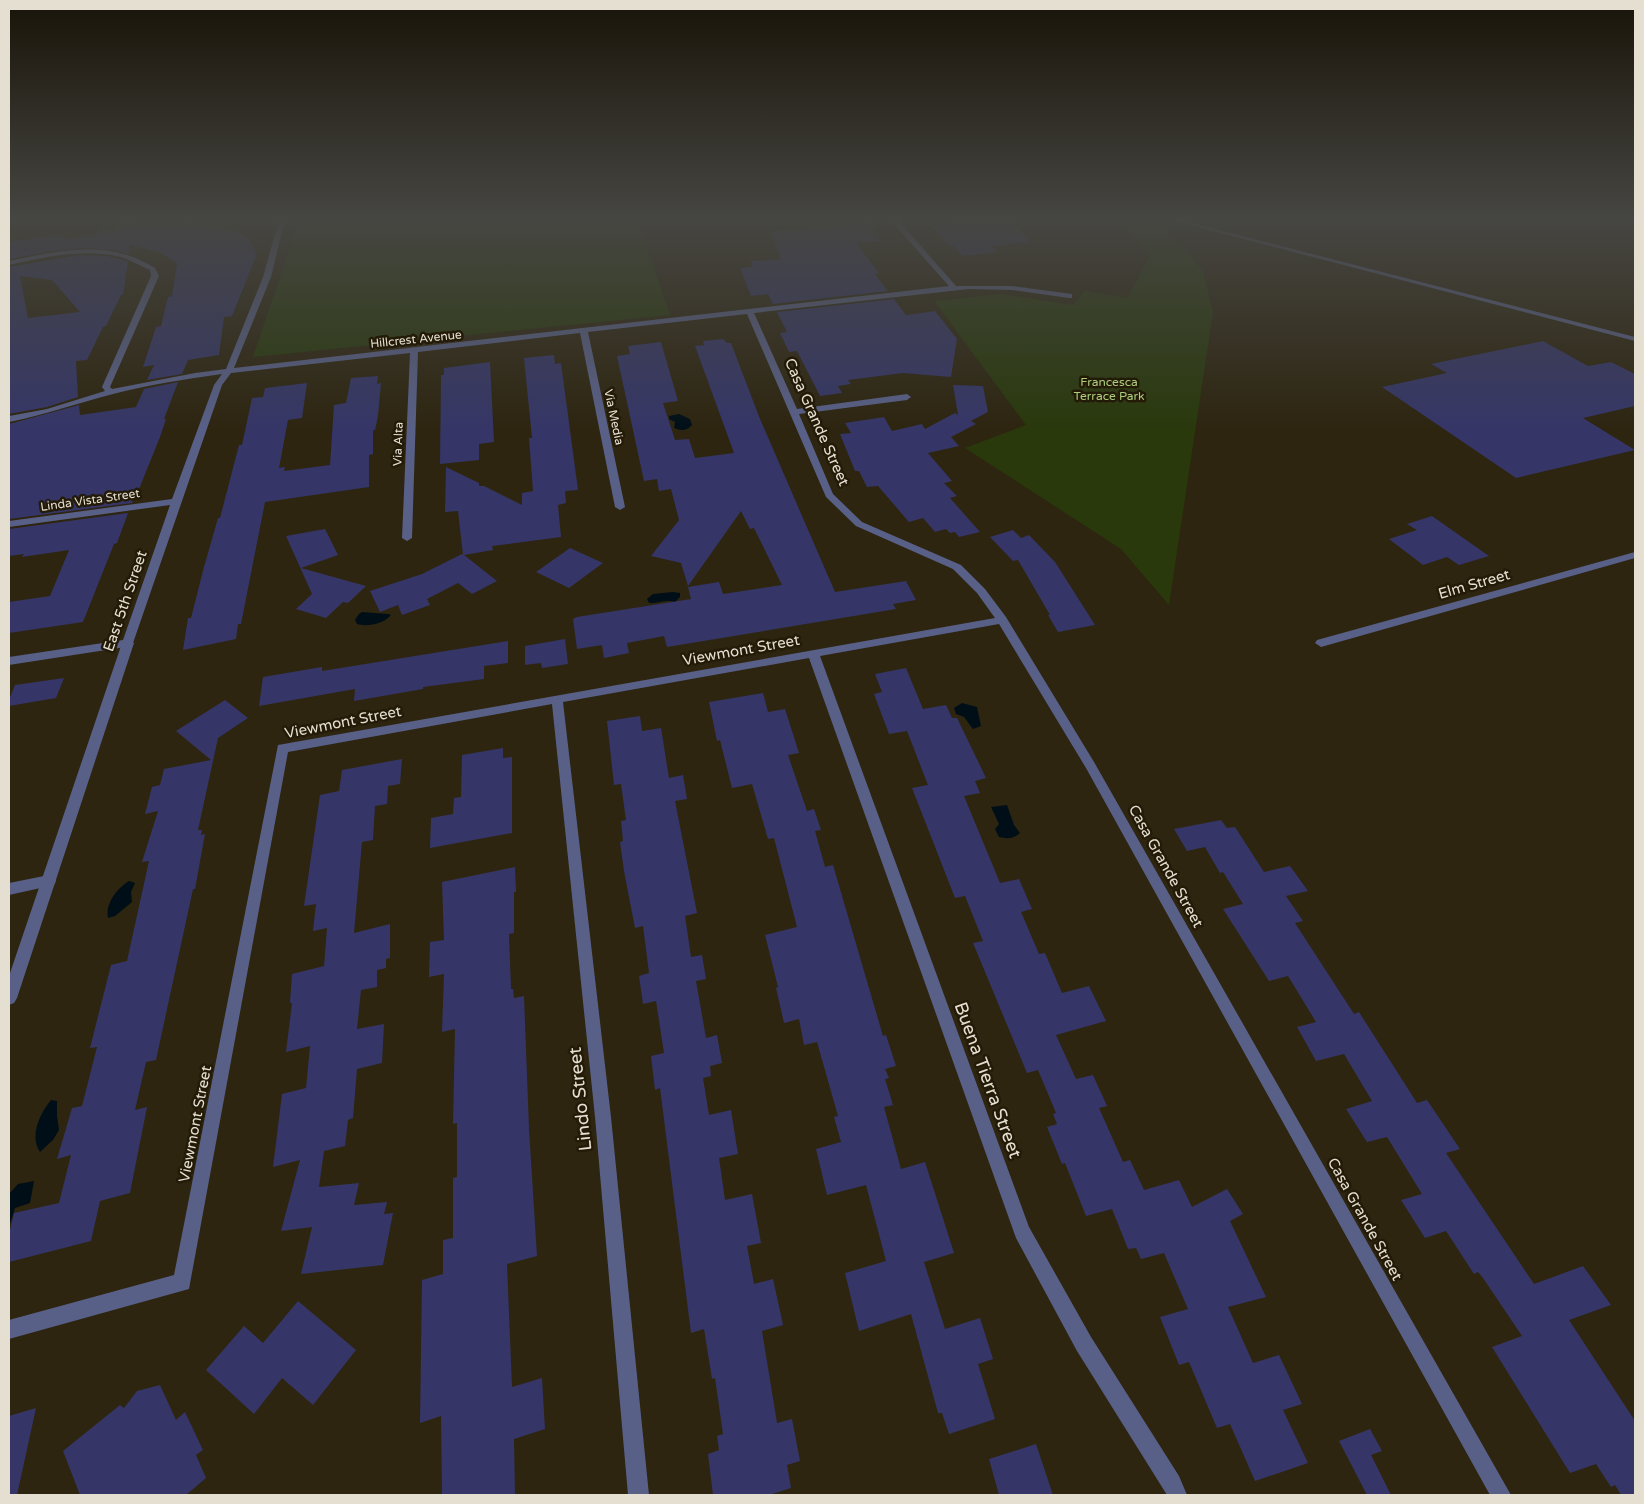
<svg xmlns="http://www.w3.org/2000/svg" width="1644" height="1504" font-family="'Varela Round',sans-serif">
  <rect width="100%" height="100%" fill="#2d2510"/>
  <path fill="#29390c" d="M299,220H638L670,315L253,357Z
    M1119,220H1149L1165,224L1203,271L1213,312L1169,605L1121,549L965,448L1026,425L934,301L1002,294L1073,305L1085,291L1127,298L1150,255Z"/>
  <path fill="#000f17" d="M679,414L690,419L692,425C687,431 681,431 674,428L675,422L669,419V416Z
    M673,592L680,593V597L675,602C665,599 658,604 649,603L647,599L653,594Z
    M362,612L388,614L391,615C384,624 367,627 357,624L355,620L359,614Z
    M962,703L977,707L981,726L973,729L964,717L956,714L954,708Z
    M1007,805L1014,825L1020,833C1014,839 1007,839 999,837L995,829L999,824L991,807Z
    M129,881L135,883L131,892L132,902L115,916L108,918C105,904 117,888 129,881Z
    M51,1100L57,1101V1116L59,1130L53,1140L40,1152C29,1136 40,1113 51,1100Z
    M34,1181L30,1203L15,1208L9,1227V1194L18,1184Z"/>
  <path fill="#353667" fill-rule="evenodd" d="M129,220H133V225L178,226L185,223L236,231L249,239L257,254L232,316L224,317L219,355L188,360L182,374L147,380L154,365L143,367L156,327L161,326L168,297L172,296L177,263L159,252L130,245L129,254L113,250L83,248L53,251L9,259V242L58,235V237H64L63,239L96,235L101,230H114Z
    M949,220H1009L1030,242L992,246L997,252L962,256L954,246H949L933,227L953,224Z
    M869,223L881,241L856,243L879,273L875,274L888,291L773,304L768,294L751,296L740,268L752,267L751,261L781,259L771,232Z
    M79,255L107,256L128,261L123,295H121L106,326L103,327L87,360L76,361L78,397L47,407L9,414V267ZM20,276L52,280L80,312L28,318Z
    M894,299L906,315L935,311L957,339L951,377L903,373L848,380L851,384L838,386L842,393L820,396L797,351L789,352L780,333L787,332L777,312Z
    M723,339L727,343H731L760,419L835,592L906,581L916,600L893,604L896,609L667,647L664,636L627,643L629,653L604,658L602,645L577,649L573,619L577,617L691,599L688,587L719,582L723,594L782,585L754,528L750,529L741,511L688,586L681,563L651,556L679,520L671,489L659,491L657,479L644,481L617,356L630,354L628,346L661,342L678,401L663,403L675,440L689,439L695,458L734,453L695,346L704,345L703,341Z
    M1543,341L1588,366L1611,362L1635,374V406L1583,418L1635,450L1516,478L1382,387L1447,373L1431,364Z
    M554,355L555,364L561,363L578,490L565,491L566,503L558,505L561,537L492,546L493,550L464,555L497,581L472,594L458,583L427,599L430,605L402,615L398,605L380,612L370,591L422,574L462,554L463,555L458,511L445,512L446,467L479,483V486H484L522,505V493L533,491L529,438H532L524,358Z
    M490,362L494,442L479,444V460L440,464L441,375H444V368Z
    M378,376L377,384L381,383L378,416L375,430H373V454L369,455V487L265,502L241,624H238L236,639L183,650L188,618H191L204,567L218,518H220L239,445H242L252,398L263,397L265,388L307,383L302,418L288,420L279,468L285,467L284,471L330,465L334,405L346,403L351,378Z
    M178,382L164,419H166L160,437L139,489L136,490L132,503L9,519V424L79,405L80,415L136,407L144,389Z
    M953,385L983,386L988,412L971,421L976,424L951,437L959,446L928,453L952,481L944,483L957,496L950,498L980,532L959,537L955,532L950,533L946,529L935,532L923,518L909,522L878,486L867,487L859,471H855L840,434L851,433L845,423L884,417L892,431L922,424L925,429L955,413L958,415Z
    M128,513L117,543L114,544L83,622L9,633V602L50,596L69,550L22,557L24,554L9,556V529Z
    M1432,516L1459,535L1489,556L1459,565L1447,557L1423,565L1389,539L1417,530L1407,524Z
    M325,529L338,555L301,568L366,586L348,603L343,602L326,618L296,609L312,594L286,536Z
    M1013,530L1021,538L1029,535L1055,562L1095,625L1058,632L1048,615H1050L1018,560L1013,561L990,537Z
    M570,548L603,563L569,588L536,572Z
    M565,639L568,664L542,668L541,663L525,665V646Z
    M508,641V663L484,666V679L423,687V689L354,701L355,689L259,706L263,677L322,667V671Z
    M906,668L923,709L946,705L952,718H957L974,753L986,778L975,781L980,793L964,796L1000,883L1019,879L1032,909L1021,912L1039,954L1045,953L1062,993L1089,986L1106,1021L1056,1035L1076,1079L1093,1075L1107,1106L1099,1108L1123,1162L1130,1160L1144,1190L1179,1180L1192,1207L1227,1189L1243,1214L1230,1221L1266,1297L1228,1307L1253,1363L1279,1355L1302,1404L1283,1410L1308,1463L1255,1481L1230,1424L1217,1428L1189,1362L1179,1365L1160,1317L1188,1309L1164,1253L1141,1259L1136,1248L1128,1249L1112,1209L1086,1216L1065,1163L1062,1164L1047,1127L1057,1124L1053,1114L1056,1113L1038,1070L1027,1073L973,943L983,941L965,896L955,898L912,788L928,785L907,731L889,734L874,694L882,692L875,674Z
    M64,678L56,698L9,706V700L15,685Z
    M763,693L768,712L785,709L799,753L788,755L807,811L814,809L821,830L815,831L825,867L833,865L883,1036L886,1035L896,1066L885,1069L889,1078L885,1079L893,1105L884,1107L901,1169L925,1162L954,1253L924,1262L945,1329L980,1318L993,1359L978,1364L995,1419L949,1434L942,1413H938L911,1314L859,1331L845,1273L886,1261L866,1185L827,1195L816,1149L841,1142L834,1117L838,1116L817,1042L804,1045L799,1019L784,1023L776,988L778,987L765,935L797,927L774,838L768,839L752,784L732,788L720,740L717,741L709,702Z
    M225,700L248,718L218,738L198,830H202L201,835L205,834L195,889H193L156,1060L146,1062L135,1110L147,1107L130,1193L100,1201L91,1241L9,1262V1234L14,1213L59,1203L71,1155L57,1159L72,1108L82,1106L97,1047L90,1048L111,965L127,961L149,861L142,862L158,811L145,814L152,787L160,785L164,769L211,760L176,731Z
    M640,716L642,731L661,728L669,778L683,775L687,799L675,801L697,913L685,916L691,957L702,955L706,979L696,981L706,1038L717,1035L722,1063L710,1066L711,1076L703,1078L709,1115L731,1110L738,1154L719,1158L725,1200L752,1194L761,1243L747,1246L754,1284L773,1279L783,1325L762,1331L777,1423L792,1419L800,1461L787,1465L791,1488L769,1495H713L708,1454L719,1450L717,1436L723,1434L715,1378L712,1379L704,1329L691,1333L660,1088L655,1090L651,1056L664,1053L656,1001L643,1004L639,976L649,973L643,926L635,928L624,871L620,842L623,841L621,821L626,820L621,784L614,785L607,721Z
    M503,748V758L512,757V833L430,848L431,818L453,814L454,798L461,797L462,755Z
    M402,759L400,784L388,786L387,804L375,806L373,840L362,842L354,933L390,924V958L386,959V968L377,970V987L361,990L357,1029L384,1024L382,1063L357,1069L353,1118L348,1120L345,1146L324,1151L319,1187L359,1183L354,1205L387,1202L384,1214L393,1213L383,1265L301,1274L312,1227L281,1231L300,1160L273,1167L282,1094L306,1088L310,1046L286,1052L292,1003H290L292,974L324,966L327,928L313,931L316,904L304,906L320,795L339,791L342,770Z
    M1221,820L1227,828L1235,827L1264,872L1290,866L1308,891L1286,896L1303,921L1295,923L1354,1014L1359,1012L1417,1103L1427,1100L1460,1149L1446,1153L1534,1284L1583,1266L1611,1305L1569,1320L1635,1421V1495H1621L1615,1485L1611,1487L1596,1464L1570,1473L1492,1347L1522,1336L1483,1278L1478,1272L1474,1274L1446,1231L1425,1238L1401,1200L1422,1194L1387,1137L1367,1142L1346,1109L1372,1101L1344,1054L1316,1061L1297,1027L1316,1022L1288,976L1269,981L1223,909L1243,904L1223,872L1220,873L1205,847L1187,851L1174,829Z
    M515,867L516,892H514V933L509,934L511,989H513L514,998L524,996L529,1129L537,1256L507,1264L512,1387L542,1378L545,1429L514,1439L515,1495H442L441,1416L420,1423L422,1280L443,1274V1240L453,1238V1178L457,1177V1123L453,1124L455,1029L442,1032L444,974L429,977L430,942L444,940L442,882Z
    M298,1301L356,1350L313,1405L282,1378L254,1414L206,1370L244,1326L263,1343Z
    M160,1385L176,1420L185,1412L203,1450L196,1455L206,1478L186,1495H80L63,1451L120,1405L124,1408L137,1391Z
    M36,1408L17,1495L9,1494V1416Z
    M1370,1429L1382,1451L1371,1455L1391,1495H1367L1339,1441Z
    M1036,1444L1053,1495H999L989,1459Z"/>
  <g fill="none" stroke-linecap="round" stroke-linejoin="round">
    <path fill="#596088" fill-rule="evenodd" d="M279,220H285L271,277L234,368L949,286L894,224L892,220H898L956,286H1012L1072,294V298H1069L1012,290L969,289L754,313L797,409L907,394L911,397L907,400L799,414L833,494L862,522L961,565L985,589L1006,617L1094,762L1511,1495H1490L1086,768L999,624L820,656L1029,1227L1091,1337L1179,1476L1187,1495H1167L1077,1351L1016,1238L809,658L563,702L611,1117L649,1495H628L595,1117L552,704L288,752L189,1289L9,1339V1320L174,1275L278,745L995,618L977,593L953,569L856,526L826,497L747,314L588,332L625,507L620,510L615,507L580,333L418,352L412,538L407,541L402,538L410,353L231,373L222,385L132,646L9,665V657L123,640L170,505L9,527V521L172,499L214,385L222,374C185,379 148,385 113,394C78,403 44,415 9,422V416L47,409L105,391L102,387L151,276L150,270C141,266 131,260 121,257C84,248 45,257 9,265V261C47,253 89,243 127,255C137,258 146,263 155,268L159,276L110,387L112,389L195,373L226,369L263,277Z
      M1635,552V558L1321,647L1315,643L1317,640Z
      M49,875L54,877L56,881L54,885L9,895V883Z"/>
    <path fill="#596088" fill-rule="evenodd" d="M1171,220H1180L1635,337V341Z
      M128,639L134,643L17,998L14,1003L9,1005V976L122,643Z"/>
  </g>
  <linearGradient id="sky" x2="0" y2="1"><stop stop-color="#191409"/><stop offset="0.51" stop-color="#464642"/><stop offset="1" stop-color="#464642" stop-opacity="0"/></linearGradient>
  <rect width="1644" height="430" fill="url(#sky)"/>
  <g text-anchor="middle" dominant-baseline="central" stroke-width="5" stroke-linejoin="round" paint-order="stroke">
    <g font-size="12" fill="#e5dfd2" stroke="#231b07">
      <text transform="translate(416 339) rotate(-6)">Hillcrest Avenue</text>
      <text transform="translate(614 417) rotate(78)">Via Media</text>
      <text transform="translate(398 444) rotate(-88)">Via Alta</text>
      <text transform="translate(90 500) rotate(-8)">Linda Vista Street</text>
    </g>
    <g font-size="12" fill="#accd7c" stroke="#231b07">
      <text x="1109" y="382">Francesca<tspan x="1109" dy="14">Terrace Park</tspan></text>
    </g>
    <g font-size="15" fill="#e5dfd2" stroke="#231b07">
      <text transform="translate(817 422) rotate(66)">Casa Grande Street</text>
      <text transform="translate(1474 584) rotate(-16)">Elm Street</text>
      <text transform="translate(125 601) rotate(-71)">East 5th Street</text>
      <text transform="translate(741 650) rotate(-10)">Viewmont Street</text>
      <text transform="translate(343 722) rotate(-11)">Viewmont Street</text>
      <text transform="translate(1166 866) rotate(61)">Casa Grande Street</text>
      <text transform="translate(195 1124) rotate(-79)">Viewmont Street</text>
      <text transform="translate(1365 1219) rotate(61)">Casa Grande Street</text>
    </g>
    <g font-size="18" fill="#e5dfd2" stroke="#231b07">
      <text transform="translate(988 1080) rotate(70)">Buena Tierra Street</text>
      <text transform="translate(580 1099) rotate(-96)">Lindo Street</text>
    </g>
  </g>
  <rect width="1644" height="1504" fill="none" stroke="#e5dfd2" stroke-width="20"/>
</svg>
